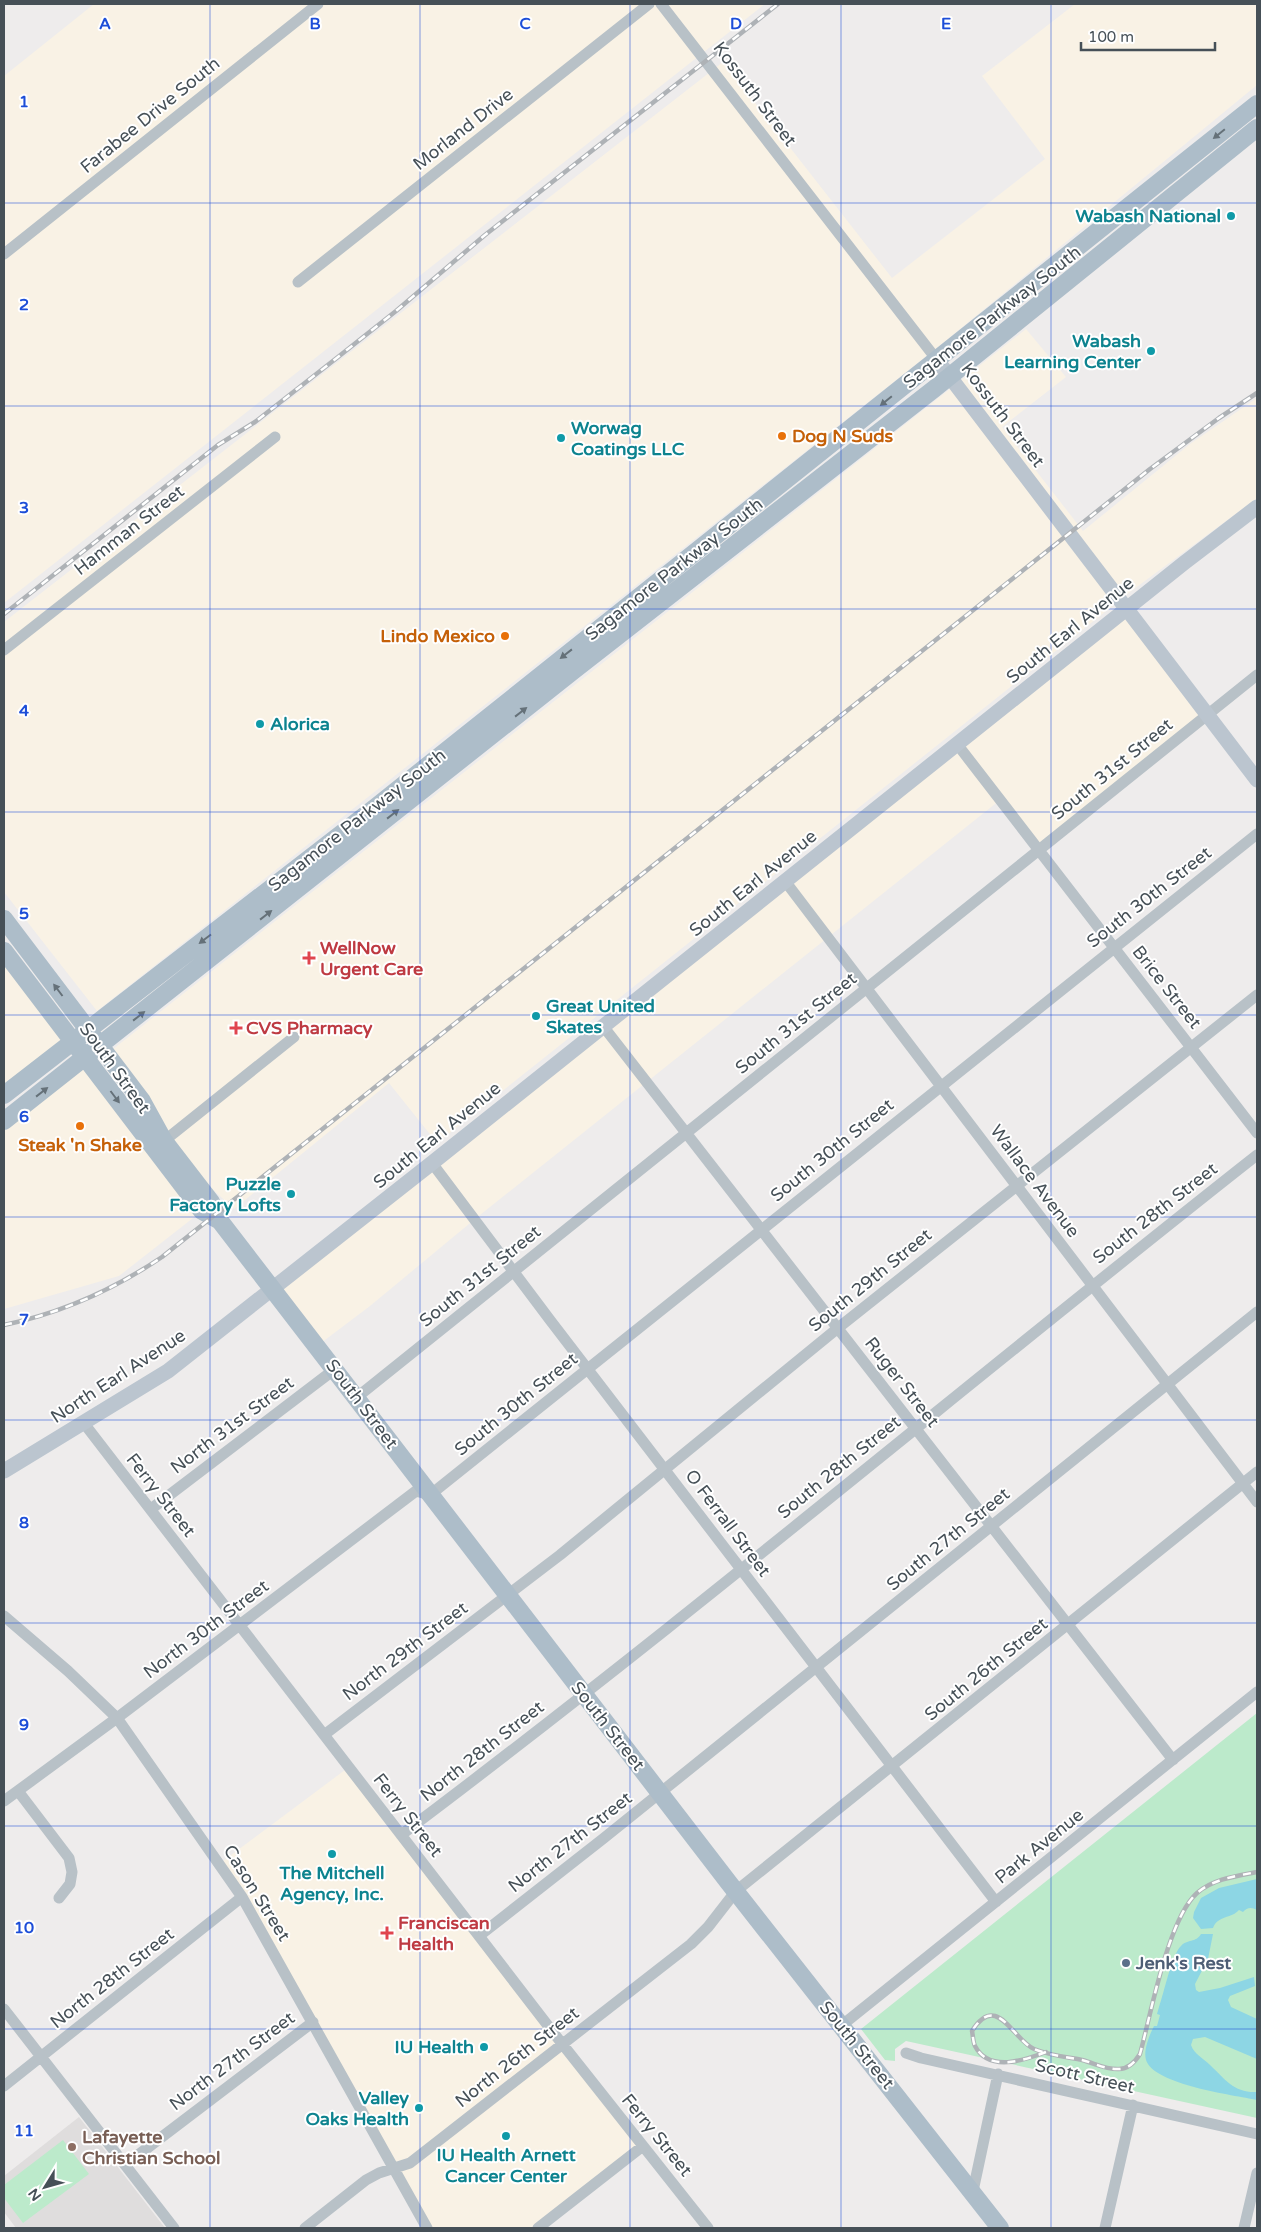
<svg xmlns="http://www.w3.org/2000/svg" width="1261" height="2232" font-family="'Varela Round',sans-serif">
  <rect width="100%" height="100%" fill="#eeecec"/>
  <path fill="#f9f2e5" d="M94,4H765L4,603V76Z
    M1075,4H1257V85L943,343L97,1011L4,892V622L723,62L892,278L1045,159L982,76Z
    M1026,329L1066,377L1002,427L1083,531L1190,444L1257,398V498L1130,592L437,1143L389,1083L234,1209L207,1184L108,1053Z
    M1126,609L1207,715L1040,850L1000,800L475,1219L370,1306L317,1346L273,1288Z
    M4,962L63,1040L4,1086Z
    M86,1058L202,1211L119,1276L4,1309V1122Z
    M349,1767L643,2146L538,2228H427L219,1864Z"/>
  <path fill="#dfdddd" d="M79,2117L165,2228H16L4,2212V2176Z"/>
  <path fill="#bceacb" d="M1257,1713V2118L906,2041L895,2049V2061L885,2060L861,2029Z
    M63,2140L89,2174L23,2223L4,2198V2185Z"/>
  <path fill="#8dd6e4" d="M1257,1879V1910C1252,1907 1247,1907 1243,1912L1239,1910C1231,1919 1218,1915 1213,1928L1201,1929L1193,1918L1194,1912L1201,1898L1219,1888Z
    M1201,1934H1213L1208,1959L1195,1984L1196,1990L1199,1992L1220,1988L1254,1977L1255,1986L1230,1996L1228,2000L1231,2007L1257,2019V2059L1205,2037L1193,2039L1191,2045C1194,2054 1203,2058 1210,2065C1226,2080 1234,2093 1257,2092V2100C1234,2095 1154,2085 1146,2060C1143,2050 1150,2034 1154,2026H1157L1160,2015L1157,2014L1159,2007C1164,1993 1172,1954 1181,1946C1187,1939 1196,1943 1201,1934Z"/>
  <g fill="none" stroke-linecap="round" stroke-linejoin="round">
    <path stroke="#b8c1c7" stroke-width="11" d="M661,4L937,360
      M4,254L318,4
      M298,282L649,4
      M4,650L275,437
      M957,744L1257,1133
      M785,881L1257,1502
      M603,1026L1173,1760
      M164,1141L294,1037
      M432,1163L550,1320L996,1902
      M356,1398L1257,675
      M83,1422L556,2036L708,2228
      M151,1509L335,1369
      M4,1616L68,1671L117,1718L242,1897L427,2228
      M324,1735L560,1555L838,1328L1257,995
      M18,1791L69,1858L72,1872L70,1884L59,1898
      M4,1801L117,1718L416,1491L430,1495L1257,834
      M401,1835C692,1616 971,1380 1257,1155
      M479,1936L604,1838L1257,1312
      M4,2009L174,2228
      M841,2026L1257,1692
      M906,2053L921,2058L1257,2134
      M4,2086L242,1897
      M125,2165L313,2022
      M973,2191L998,2074
      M305,2228L366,2180L379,2173L410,2163L691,1944L708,1927L736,1891L1257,1472
      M538,2228L643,2146
      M1105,2228L1133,2105
      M1244,2228L1257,2173"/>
    <path stroke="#bbc5cf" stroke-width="15" d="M937,360L1257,780
      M4,1471L168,1371L432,1163L1184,563L1257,507"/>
    <path stroke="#adbdc9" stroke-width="18" d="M4,919L142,1101L164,1141L211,1202L220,1221L729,1883L1000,2228
      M4,951L202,1211L220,1221
      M4,1095L377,806L1257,104
      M4,1121L573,671L934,389L1257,128"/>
    <defs>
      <path id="rail" d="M4,614L218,445L255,422L338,357L396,311L485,235L778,4
        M4,1325C62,1313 113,1290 162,1257L1150,469L1219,418L1257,393
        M1046,2052C1025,2060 989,2073 975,2046C973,2042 973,2036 972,2031C997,1991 1013,2040 1034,2049C1048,2055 1066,2057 1082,2060C1094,2063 1107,2070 1119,2069C1129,2069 1135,2062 1140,2054C1151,2014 1168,1919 1197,1893C1213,1879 1236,1876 1257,1872"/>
    </defs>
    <use href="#rail" stroke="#aeb2b6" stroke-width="4.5"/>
    <use href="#rail" stroke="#fff" stroke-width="2.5" stroke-dasharray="8" stroke-linecap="butt"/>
  </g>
  <defs><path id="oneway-solid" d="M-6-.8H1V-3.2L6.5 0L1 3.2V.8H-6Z" transform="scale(1.25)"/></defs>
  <g fill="#657179">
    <use href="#oneway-solid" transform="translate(1219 134) rotate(141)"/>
    <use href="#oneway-solid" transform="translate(886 401) rotate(141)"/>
    <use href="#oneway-solid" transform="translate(566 654) rotate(142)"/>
    <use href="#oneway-solid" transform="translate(521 712) rotate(-38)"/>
    <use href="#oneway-solid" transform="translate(393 814) rotate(-38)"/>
    <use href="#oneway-solid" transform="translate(266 915) rotate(-38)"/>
    <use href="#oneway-solid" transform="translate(205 939) rotate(143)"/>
    <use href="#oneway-solid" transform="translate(58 990) rotate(-127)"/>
    <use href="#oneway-solid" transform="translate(139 1016) rotate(-38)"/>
    <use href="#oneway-solid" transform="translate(42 1092) rotate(-38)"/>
    <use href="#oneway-solid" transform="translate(115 1097) rotate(53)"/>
  </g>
  <path fill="none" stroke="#1d4ed8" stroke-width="1" stroke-opacity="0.55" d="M210,4V2228M420,4V2228M630,4V2228M841,4V2228M1051,4V2228M4,203H1257M4,406H1257M4,609H1257M4,812H1257M4,1015H1257M4,1217H1257M4,1420H1257M4,1623H1257M4,1826H1257M4,2029H1257"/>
  <g fill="#0f9aa8" stroke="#fff" stroke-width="2">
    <circle cx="1231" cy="216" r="5"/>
    <circle cx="1151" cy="351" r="5"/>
    <circle cx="561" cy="438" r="5"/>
    <circle cx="260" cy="724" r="5"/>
    <circle cx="536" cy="1016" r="5"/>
    <circle cx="291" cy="1194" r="5"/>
    <circle cx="332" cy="1854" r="5"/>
    <circle cx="484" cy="2047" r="5"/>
    <circle cx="419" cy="2108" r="5"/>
    <circle cx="506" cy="2136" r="5"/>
  </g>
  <g fill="#e8710a" stroke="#fff" stroke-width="2">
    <circle cx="782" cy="436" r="5"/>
    <circle cx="505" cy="636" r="5"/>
    <circle cx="80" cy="1126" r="5"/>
  </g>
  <g fill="#e0444e" stroke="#fff" stroke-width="2">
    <path d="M306.5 950.5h5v5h5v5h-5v5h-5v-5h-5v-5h5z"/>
    <path d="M233.5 1020.5h5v5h5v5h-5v5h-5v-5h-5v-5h5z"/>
    <path d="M384.5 1925.5h5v5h5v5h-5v5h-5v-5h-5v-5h5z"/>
  </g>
  <circle fill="#5c6f8a" stroke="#fff" stroke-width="2" cx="1126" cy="1963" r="5"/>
  <circle fill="#8d6e63" stroke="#fff" stroke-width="2" cx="72" cy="2147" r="5"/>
  <g text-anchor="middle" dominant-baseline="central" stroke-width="4" stroke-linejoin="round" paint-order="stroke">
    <g font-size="18" fill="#465057" stroke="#fff">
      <text transform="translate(755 94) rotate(53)">Kossuth Street</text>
      <text transform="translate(150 115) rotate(-39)">Farabee Drive South</text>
      <text transform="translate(463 129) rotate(-38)">Morland Drive</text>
      <text transform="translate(992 317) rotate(-38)">Sagamore Parkway South</text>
      <text transform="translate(1003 415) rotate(53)">Kossuth Street</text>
      <text transform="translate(129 530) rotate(-38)">Hamman Street</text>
      <text transform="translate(674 569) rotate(-38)">Sagamore Parkway South</text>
      <text transform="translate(1070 630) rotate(-39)">South Earl Avenue</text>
      <text transform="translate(1112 769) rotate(-39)">South 31st Street</text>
      <text transform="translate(357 820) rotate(-38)">Sagamore Parkway South</text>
      <text transform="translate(753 883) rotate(-39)">South Earl Avenue</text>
      <text transform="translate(1149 897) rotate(-38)">South 30th Street</text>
      <text transform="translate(1167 987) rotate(52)">Brice Street</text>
      <text transform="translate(796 1023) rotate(-39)">South 31st Street</text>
      <text transform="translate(115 1068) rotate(54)">South Street</text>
      <text transform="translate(437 1135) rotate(-39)">South Earl Avenue</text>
      <text transform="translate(832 1150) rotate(-39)">South 30th Street</text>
      <text transform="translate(1035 1181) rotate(53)">Wallace Avenue</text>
      <text transform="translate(1155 1213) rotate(-38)">South 28th Street</text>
      <text transform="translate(480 1276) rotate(-39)">South 31st Street</text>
      <text transform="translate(870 1280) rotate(-39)">South 29th Street</text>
      <text transform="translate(118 1376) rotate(-33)">North Earl Avenue</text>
      <text transform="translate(902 1382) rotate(52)">Ruger Street</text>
      <text transform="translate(362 1404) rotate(53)">South Street</text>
      <text transform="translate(516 1404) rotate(-39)">South 30th Street</text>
      <text transform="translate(232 1425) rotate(-37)">North 31st Street</text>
      <text transform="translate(839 1467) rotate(-39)">South 28th Street</text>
      <text transform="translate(161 1495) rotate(52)">Ferry Street</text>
      <text transform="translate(728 1523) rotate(53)">O Ferrall Street</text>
      <text transform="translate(948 1539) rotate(-39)">South 27th Street</text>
      <text transform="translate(206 1629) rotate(-37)">North 30th Street</text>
      <text transform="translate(405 1651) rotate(-37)">North 29th Street</text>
      <text transform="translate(986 1669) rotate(-39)">South 26th Street</text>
      <text transform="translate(608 1726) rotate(52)">South Street</text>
      <text transform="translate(482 1751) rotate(-38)">North 28th Street</text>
      <text transform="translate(408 1815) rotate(52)">Ferry Street</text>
      <text transform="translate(570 1842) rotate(-38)">North 27th Street</text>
      <text transform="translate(1039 1846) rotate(-39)">Park Avenue</text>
      <text transform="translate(257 1893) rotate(58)">Cason Street</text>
      <text transform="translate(112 1978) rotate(-38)">North 28th Street</text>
      <text transform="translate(857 2045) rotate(51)">South Street</text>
      <text transform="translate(517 2057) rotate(-38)">North 26th Street</text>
      <text transform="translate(232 2061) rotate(-37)">North 27th Street</text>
      <text transform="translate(1085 2076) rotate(13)">Scott Street</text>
      <text transform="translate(657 2135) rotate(51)">Ferry Street</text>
    </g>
    <g font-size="18" font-weight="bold" fill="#0d838f" stroke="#fff" text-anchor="end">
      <text x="1221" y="216">Wabash National</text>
      <text x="1141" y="341">Wabash<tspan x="1141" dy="21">Learning Center</tspan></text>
      <text x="571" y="428" text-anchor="start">Worwag<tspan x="571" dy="21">Coatings LLC</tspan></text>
      <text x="270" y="724" text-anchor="start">Alorica</text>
      <text x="546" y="1006" text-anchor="start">Great United<tspan x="546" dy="21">Skates</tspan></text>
      <text x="281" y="1184">Puzzle<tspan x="281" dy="21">Factory Lofts</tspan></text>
      <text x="332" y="1873" text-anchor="middle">The Mitchell<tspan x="332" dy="21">Agency, Inc.</tspan></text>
      <text x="474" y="2047">IU Health</text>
      <text x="409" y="2098">Valley<tspan x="409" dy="21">Oaks Health</tspan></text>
      <text x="506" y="2155" text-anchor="middle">IU Health Arnett<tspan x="506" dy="21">Cancer Center</tspan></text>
    </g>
    <g font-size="18" font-weight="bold" fill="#c56008" stroke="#fff" text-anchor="start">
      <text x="792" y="436">Dog N Suds</text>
      <text x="495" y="636" text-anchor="end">Lindo Mexico</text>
      <text x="80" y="1145" text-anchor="middle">Steak 'n Shake</text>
    </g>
    <g font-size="18" font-weight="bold" fill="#be3a42" stroke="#fff" text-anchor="start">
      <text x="320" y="948">WellNow<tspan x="320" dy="21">Urgent Care</tspan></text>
      <text x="246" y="1028">CVS Pharmacy</text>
      <text x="398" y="1923">Franciscan<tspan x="398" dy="21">Health</tspan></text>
    </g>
    <g font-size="18" font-weight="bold" fill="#4e5e75" stroke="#fff" text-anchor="start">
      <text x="1136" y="1963">Jenk's Rest</text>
    </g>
    <g font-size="18" font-weight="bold" fill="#785e54" stroke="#fff" text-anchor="start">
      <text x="82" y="2137">Lafayette<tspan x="82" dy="21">Christian School</tspan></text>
    </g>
  </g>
  <g font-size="16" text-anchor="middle" font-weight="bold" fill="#1d4ed8" stroke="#fff" stroke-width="4" stroke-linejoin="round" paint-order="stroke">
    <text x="105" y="29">A</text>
    <text x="315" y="29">B</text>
    <text x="525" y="29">C</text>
    <text x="736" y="29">D</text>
    <text x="946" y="29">E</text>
    <text x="24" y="107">1</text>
    <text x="24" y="310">2</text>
    <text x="24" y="513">3</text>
    <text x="24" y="716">4</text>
    <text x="24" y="919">5</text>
    <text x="24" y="1122">6</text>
    <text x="24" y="1325">7</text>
    <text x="24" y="1528">8</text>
    <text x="24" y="1730">9</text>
    <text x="24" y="1933">10</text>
    <text x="24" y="2136">11</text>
  </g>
  <rect width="1261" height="2232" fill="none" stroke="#465057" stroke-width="10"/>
  <g transform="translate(45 2187) rotate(233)" stroke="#ffffff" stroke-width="4" paint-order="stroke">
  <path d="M0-4L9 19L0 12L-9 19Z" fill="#465057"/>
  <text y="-8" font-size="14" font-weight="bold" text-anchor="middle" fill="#465057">N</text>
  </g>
  <path d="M1081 42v8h134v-8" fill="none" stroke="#465057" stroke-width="2.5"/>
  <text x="1088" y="42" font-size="15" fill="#465057" stroke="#ffffff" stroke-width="4" paint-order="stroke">100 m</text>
</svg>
